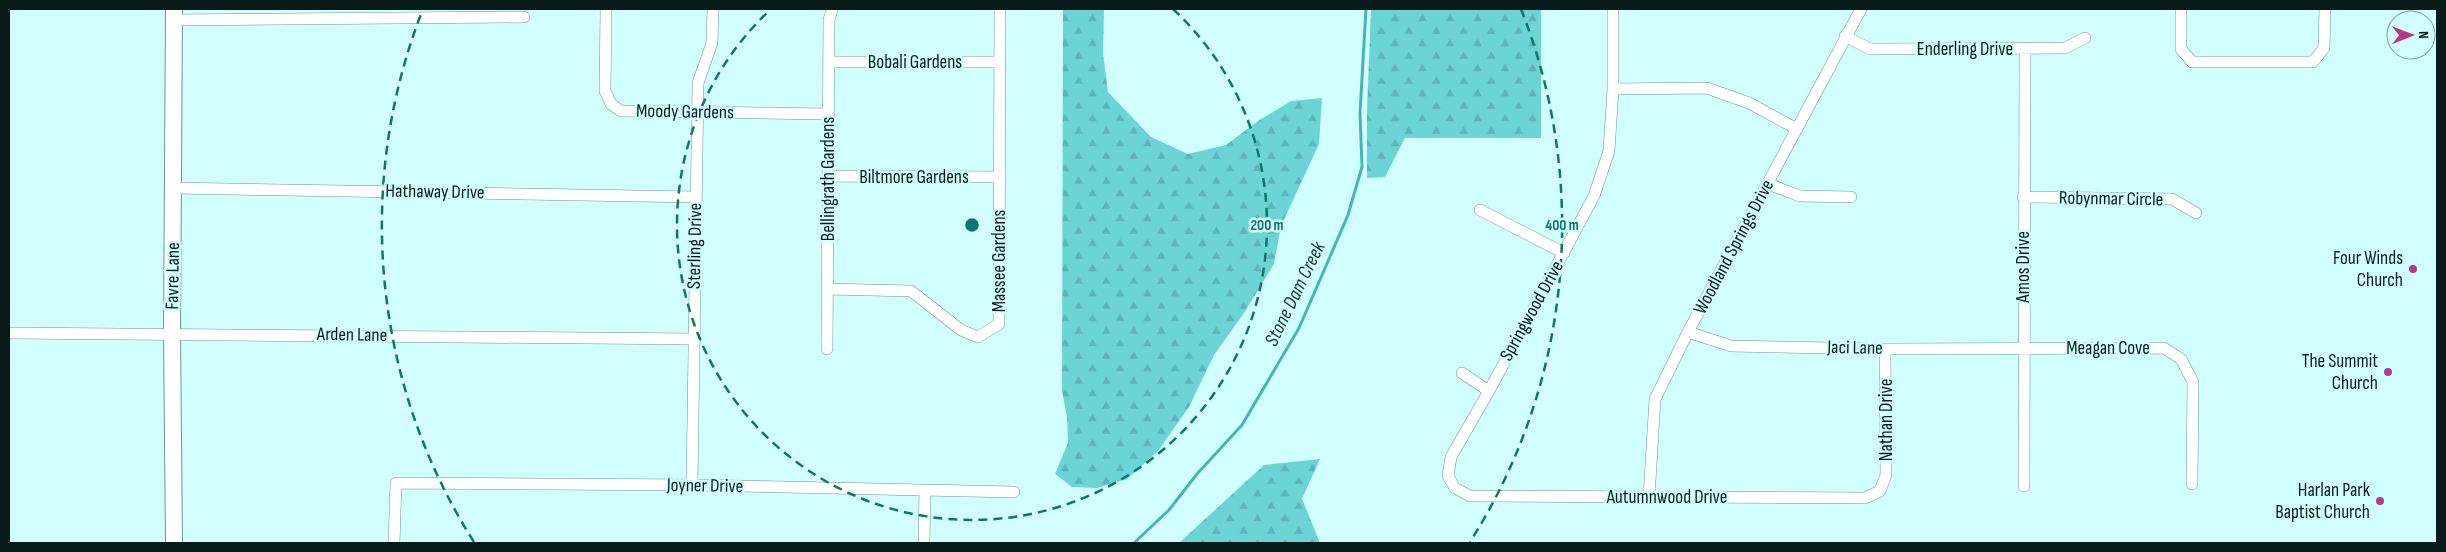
<svg xmlns="http://www.w3.org/2000/svg" width="2446" height="552" font-family="'Sofia Sans Condensed',sans-serif">
  <defs>
    <pattern id="forest-firs" width="22" height="20" patternUnits="userSpaceOnUse" patternTransform="scale(1.25)"><rect width="22" height="20" fill="#6cd4d5"/><path d="M5 1l3.5 6h-7zM16 11l3.5 6h-7z" fill="#5cb5b6"/></pattern>
  </defs>
  <rect width="100%" height="100%" fill="#d1fefe"/>
  <path fill="url(#forest-firs)" d="M1063,9H1104L1103,53L1108,92L1151,137L1188,154L1226,145L1258,121L1291,101L1322,98L1319,144L1281,226L1274,264L1244,313L1214,355L1189,407L1158,451L1127,479L1097,488L1072,487L1055,474L1068,443L1067,417L1062,391Z
    M1371,9H1541V138H1405L1385,177L1367,178V110Z
    M1320,459L1302,499L1320,543H1179L1264,465Z"/>
  <g fill="none" stroke-linecap="round" stroke-linejoin="round">
    <path stroke="#47b5b6" stroke-width="3" d="M1134,543L1169,510L1197,474L1242,425L1299,328L1329,259L1348,215L1362,167L1360,113L1366,9"/>
    <defs>
      <path id="street" d="M606,9L605,91L611,104L621,111L828,114
        M1613,9V89L1609,151L1594,196L1489,391L1451,457L1448,476L1455,488L1470,496L1865,498L1880,491L1886,475L1885,349
        M2181,9V49L2192,62H2313L2324,48L2325,9
        M174,20L524,17
        M1845,36L1870,49L2065,48L2085,38
        M829,62H1000
        M1613,89L1707,88L1749,103L1797,129
        M829,176L1000,177
        M1768,184L1800,196L1851,197
        M174,188L696,197
        M2023,197L2172,199L2196,213
        M1480,210L1564,253
        M828,289L911,291L961,330L978,337L999,324L1000,9
        M1688,332L1731,346L1885,349L2164,348L2181,359L2193,382L2192,484
        M9,333L695,339
        M827,349L829,20L832,9
        M1462,373L1489,391
        M692,485L698,83L712,43L713,9
        M2024,486L2025,49
        M1649,497L1655,399L1688,332L1861,9
        M394,543L396,483L692,485L1014,492
        M924,543L925,490"/>
      <path id="secondary" d="M174,543L172,333L174,9"/>
    </defs>
    <use href="#street" stroke="#6c9696" stroke-width="12"/>
    <use href="#secondary" stroke="#6c9696" stroke-width="18"/>
    <use href="#street" stroke="#fff" stroke-width="11"/>
    <use href="#secondary" stroke="#fff" stroke-width="16"/>
  </g>
  <g fill="none" stroke="#0f766e" stroke-width="2.5" stroke-dasharray="9 6">
    <path d="M1173 9A295 295 0 1 1 771 9"/>
    <path d="M474 542A590 590 0 0 1 423 9M1521 9A590 590 0 0 1 1470 542"/>
  </g>
  <g fill="#b63886" stroke="#d1fefe" stroke-width="2">
    <circle cx="2413" cy="269" r="5"/>
    <circle cx="2388" cy="372" r="5"/>
    <circle cx="2380" cy="501" r="5"/>
  </g>
  <g text-anchor="middle" dominant-baseline="central" stroke-width="5" stroke-linejoin="round" paint-order="stroke">
    <g font-size="19" fill="#091a1b" stroke="#d1fefe">
      <text x="1965" y="49">Enderling Drive</text>
      <text x="915" y="62">Bobali Gardens</text>
      <text transform="translate(685 112) rotate(1)">Moody Gardens</text>
      <text x="914" y="177">Biltmore Gardens</text>
      <text transform="translate(828 179) rotate(-90)">Bellingrath Gardens</text>
      <text transform="translate(435 192) rotate(1)">Hathaway Drive</text>
      <text transform="translate(2111 199) rotate(1)">Robynmar Circle</text>
      <text transform="translate(695 246) rotate(-89)">Sterling Drive</text>
      <text transform="translate(1734 247) rotate(-62)">Woodland Springs Drive</text>
      <text transform="translate(999 261) rotate(-90)">Massee Gardens</text>
      <text transform="translate(2023 267) rotate(-90)">Amos Drive</text>
      <text transform="translate(173 276) rotate(-89)">Favre Lane</text>
      <text transform="translate(1532 311) rotate(-61)">Springwood Drive</text>
      <text transform="translate(352 335) rotate(1)">Arden Lane</text>
      <text transform="translate(1855 348) rotate(1)">Jaci Lane</text>
      <text x="2108" y="348">Meagan Cove</text>
      <text transform="translate(1886 420) rotate(-90)">Nathan Drive</text>
      <text transform="translate(705 486) rotate(1)">Joyner Drive</text>
      <text x="1667" y="497">Autumnwood Drive</text>
    </g>
    <g font-size="19" fill="#091a1b" stroke="#d1fefe" text-anchor="end">
      <text x="2403" y="258">Four Winds<tspan x="2403" dy="22">Church</tspan></text>
      <text x="2378" y="361">The Summit<tspan x="2378" dy="22">Church</tspan></text>
      <text x="2370" y="490">Harlan Park<tspan x="2370" dy="22">Baptist Church</tspan></text>
    </g>
    <g font-size="20" font-style="italic" fill="#203838" stroke="#d1fefe">
      <text transform="translate(1295 294) rotate(-64)">Stone Dam Creek</text>
    </g>
  </g>
  <circle cx="972" cy="225" r="8" fill="#0f766e" stroke="#d1fefe" stroke-width="2.5"/>
  <g font-size="15" text-anchor="middle" font-weight="bold" fill="#0f766e" stroke="#d1fefe" stroke-width="5" stroke-linejoin="round" paint-order="stroke">
    <text x="1267" y="230">200 m</text>
    <text x="1562" y="230">400 m</text>
  </g>
  <rect width="2446" height="552" fill="none" stroke="#091a1b" stroke-width="20"/>
  <g transform="translate(2411 35) rotate(89)"><circle r="24" fill="#d1fefe" stroke="#81a3a3"/>
  <path d="M0-4L9 19L0 12L-9 19Z" fill="#b63886"/>
  <text y="-8" font-size="14" font-weight="bold" text-anchor="middle" fill="#091a1b">N</text>
  </g>
</svg>
